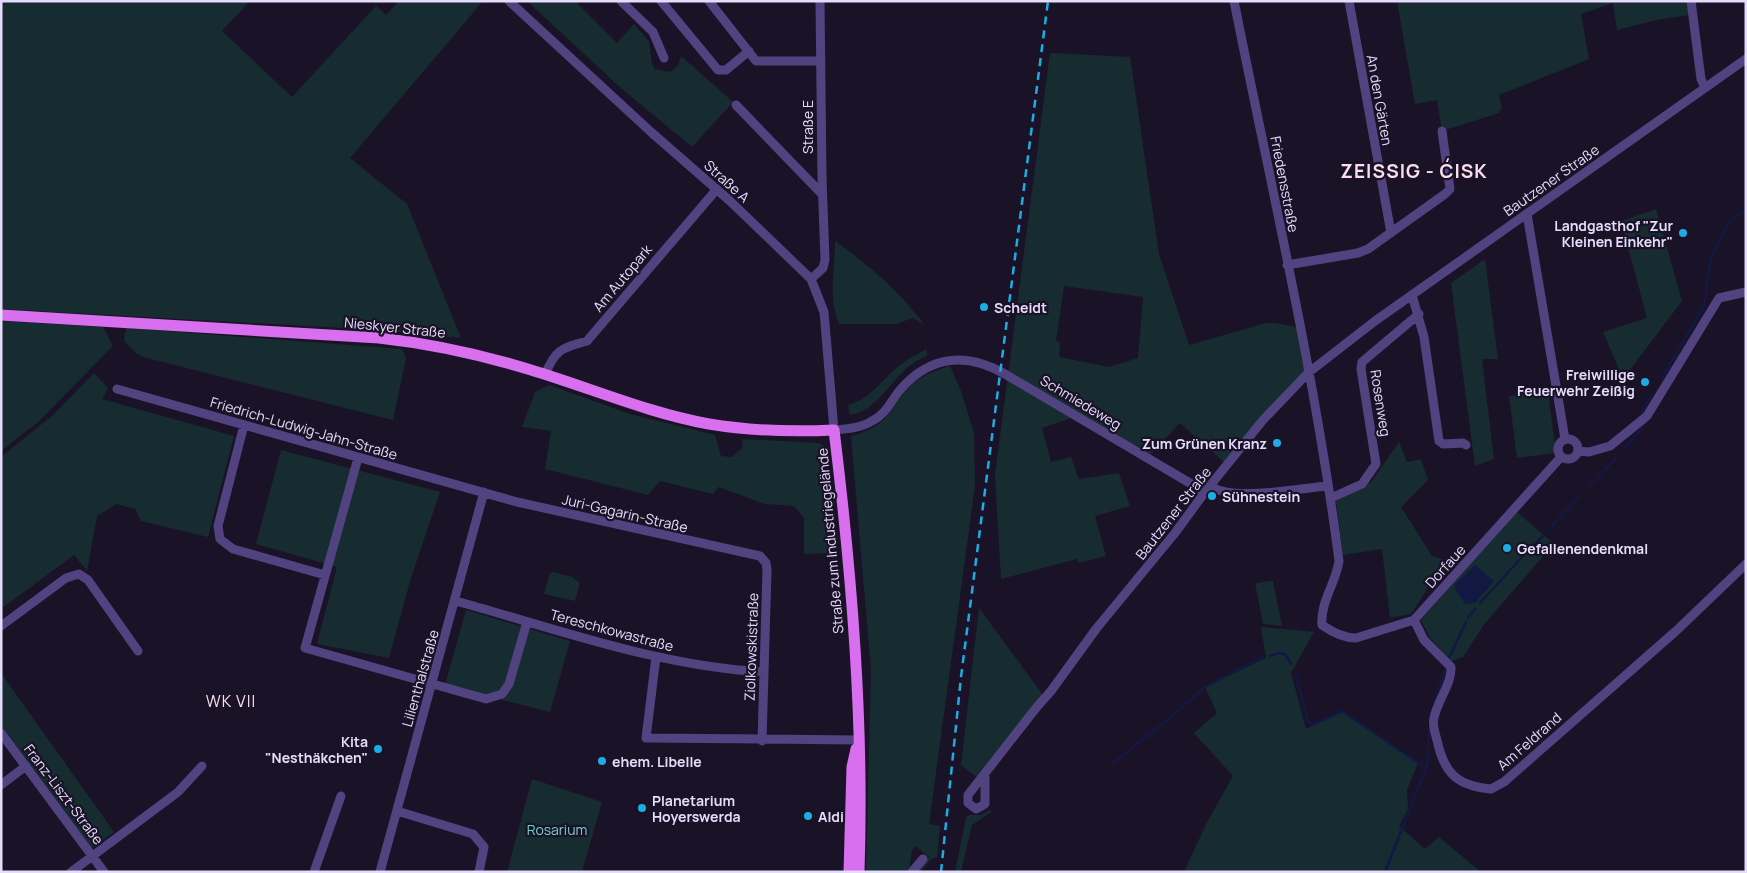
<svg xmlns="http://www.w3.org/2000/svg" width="1747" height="873" font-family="Manrope,sans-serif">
  <rect width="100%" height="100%" fill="#1a1327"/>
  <path fill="#162c30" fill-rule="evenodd" d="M1,1H250L222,31L292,97L376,6L386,15L399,1H483L350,158L407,204L461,338L379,330L1,309Z
    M527,1H575L617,43L634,24L649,41L652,64L655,69L670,72L678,66L681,56L733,102L692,147L622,89Z
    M1397,1H1687L1689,15L1656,20L1617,30L1613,3L1581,14L1589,59L1499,95L1502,108L1499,113L1442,131L1437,100L1415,104Z
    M1050,53L1130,57L1159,254L1189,345L1266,323H1276L1299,328L1307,372L1227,465L1180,423L1147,458L1077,416L1042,428L1051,462L1071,457L1079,479L1119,473L1130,506L1095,516L1106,556L1079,563L1077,559L1001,579L995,475ZM1064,286L1143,297L1138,358L1109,367L1059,357L1060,343L1056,341Z
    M1656,209L1682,301L1623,379L1603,332L1647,318L1621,221Z
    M835,241C870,265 899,292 925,325L913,318L896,324H839C828,297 835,270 835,241Z
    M1485,259L1498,359H1482L1494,459L1475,466L1451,283Z
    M1,321L103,327L113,346L38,422L1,451Z
    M126,328L402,349L406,358L393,420L143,357L137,354L124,341Z
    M927,349V355C919,360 910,364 904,371C887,387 874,411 850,415L848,405C870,399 878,384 894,370C904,361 915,355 927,349Z
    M950,366L961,391L974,433L975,486L929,824L940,826L937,857L931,859L921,872H917L929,857L916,846L912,850L909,872H866L871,671L851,436C894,425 887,407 915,382C924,374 938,370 950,366Z
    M94,373L108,388L102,399L234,436L208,537L141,521L135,509L117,504L97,516L87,571L74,555L1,609V457L53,415Z
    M549,385L630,414L715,435L721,456L732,457L742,448L743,439L818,443L823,445L827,459L825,473L831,553L804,554V518L794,506L765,504L719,487L712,494L660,481L648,495L545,469L551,431L522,427L535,392Z
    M1548,391L1556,453L1517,458L1509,396Z
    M1399,442L1407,462L1421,459L1428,480L1401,507L1432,556L1446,560L1411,614L1390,618L1382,549L1343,555L1336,501L1371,482Z
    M281,450L440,492L410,581L389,658L317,644L337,567L256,544Z
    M1516,511L1554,544L1485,623L1463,657L1451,661L1430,638L1421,620Z
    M553,572L572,577L580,583L575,601L544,594L550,573Z
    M1273,581L1282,626L1263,624L1255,583Z
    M979,608L1043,695L978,778L961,765Z
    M466,610L570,641L550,712L445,685Z
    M1261,627L1314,632L1291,673L1306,729L1342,711L1418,763L1407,790L1408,809L1399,826L1425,849L1439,837L1481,872H1184L1206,824L1233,776L1194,733L1217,713L1205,687L1266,658Z
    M1,673L114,832L92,848L1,725Z
    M532,779L602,802L582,872H507Z
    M990,810L991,812L972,825L961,872H955L966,817L970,815H981Z"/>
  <path fill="#111942" d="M1475,565L1494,581L1475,603L1465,604L1455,589V584Z"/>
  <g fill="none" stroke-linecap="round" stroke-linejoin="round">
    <path stroke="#111942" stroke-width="2.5" d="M1662,378L1704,306L1711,258L1721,237L1729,223L1746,209
      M1643,416L1642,412L1653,394
      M1625,448L1645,424
      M1589,487L1619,455
      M1548,530L1580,495
      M1527,552L1543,536
      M1480,603L1523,556
      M1468,617L1475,609
      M1270,656L1279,653L1285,654L1291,664
      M1448,660L1466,622
      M1229,673L1263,658
      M1296,676L1308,722L1314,724L1342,711L1426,768
      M1435,701L1446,667
      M1112,764L1177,712L1205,687L1225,676
      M1385,872L1427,765L1431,713"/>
    <path stroke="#514380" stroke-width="9" d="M509,1L651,132L730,201L811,279L824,312L834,430C847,429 861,428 872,421C886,414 891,401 900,390C930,355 966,352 1005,374L1205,492
      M621,1L653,32L664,58
      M661,1L718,70H726L749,51
      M709,1L756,61H821
      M1234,1C1271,187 1315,373 1339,561C1336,583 1320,602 1322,625C1332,632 1343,638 1356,638L1414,620L1561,457
      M1349,1L1391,233
      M1691,1L1701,79L1705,88
      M736,105L822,194
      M1527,214L1565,439
      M1287,265L1358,253L1368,249L1445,194L1450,189L1442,131
      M811,279L823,268L825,260L822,178L820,1
      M1412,295L1424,337L1439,441L1443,444L1463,443L1466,445
      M545,375C555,350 561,348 587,341L717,189
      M117,389L517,502L760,556L766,563L767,570L762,741
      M244,425L218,526L220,539L233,549L325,575
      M1558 449a10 10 0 1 1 20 0a10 10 0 1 1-20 0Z
      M1578,451L1589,452L1610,446L1647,416L1719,298L1746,292
      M358,458L305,648L486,699L502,694L509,684L527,622
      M1211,486C1232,502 1301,488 1328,486
      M1331,498L1362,484L1376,464L1361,369L1362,362L1419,314
      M456,601C557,629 658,666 764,672
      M1414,620L1424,640L1451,667C1452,684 1437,701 1434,718C1432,725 1435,733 1437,740C1444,774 1458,786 1491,789L1504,782L1676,631L1746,564
      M1,626L66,578L79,574L88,580L138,651
      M656,657L646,738L858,740
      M1,733L104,872
      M985,776V804L976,809L968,803V795L1036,708L1051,691L1096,629L1175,533L1205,492L1263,420L1308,373L1375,321L1746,59
      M1,785L26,766
      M397,811L473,834L484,847L479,872
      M71,872L178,792L202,766
      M314,872L341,796
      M380,872L484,492
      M912,872L923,859"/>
    <path stroke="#d76fef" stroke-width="11" d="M1,315L379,338C434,344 479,354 531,370C591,388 648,413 709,424C751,431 792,432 834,430C852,576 864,724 859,872
      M849,872L852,767L856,749"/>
    <path stroke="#1dade6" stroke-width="2.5" stroke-dasharray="8 6" stroke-linecap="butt" d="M941,872L961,677L1048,1"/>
  </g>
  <g fill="#1dade6" stroke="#1a1327" stroke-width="2">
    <circle cx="1683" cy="233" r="5"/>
    <circle cx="984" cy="307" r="5"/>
    <circle cx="1645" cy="382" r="5"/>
    <circle cx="1277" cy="443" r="5"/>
    <circle cx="1212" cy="496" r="5"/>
    <circle cx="1507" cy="548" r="5"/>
    <circle cx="378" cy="749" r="5"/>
    <circle cx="602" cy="761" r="5"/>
    <circle cx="642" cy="808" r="5"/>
    <circle cx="808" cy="816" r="5"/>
  </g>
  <g text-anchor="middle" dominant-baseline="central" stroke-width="4.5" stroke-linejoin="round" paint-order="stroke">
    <g font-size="14" fill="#e5dcfb" stroke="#1a1327">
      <text transform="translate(1380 100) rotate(80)">An den Gärten</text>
      <text transform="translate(807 127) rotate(-90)">Straße E</text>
      <text transform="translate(1551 180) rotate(-35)">Bautzener Straße</text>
      <text transform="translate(727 181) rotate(42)">Straße A</text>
      <text transform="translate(1285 184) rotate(79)">Friedensstraße</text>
      <text transform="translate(622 278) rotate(-50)">Am Autopark</text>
      <text transform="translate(395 327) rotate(6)">Nieskyer Straße</text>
      <text transform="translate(1081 402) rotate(31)">Schmiedeweg</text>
      <text transform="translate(1381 403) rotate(81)">Rosenweg</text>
      <text transform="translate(304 428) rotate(16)">Friedrich-Ludwig-Jahn-Straße</text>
      <text transform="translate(625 513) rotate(13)">Juri-Gagarin-Straße</text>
      <text transform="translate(1173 513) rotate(-52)">Bautzener Straße</text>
      <text transform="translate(830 541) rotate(-95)">Straße zum Industriegelände</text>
      <text transform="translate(1445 566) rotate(-48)">Dorfaue</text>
      <text transform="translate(612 630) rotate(15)">Tereschkowastraße</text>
      <text transform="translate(751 647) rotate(-88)">Ziolkowskistraße</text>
      <text transform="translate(420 678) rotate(-74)">Lilienthalstraße</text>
      <text transform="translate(1529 741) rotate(-41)">Am Feldrand</text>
      <text transform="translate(64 794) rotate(53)">Franz-Liszt-Straße</text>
    </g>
    <g font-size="14" font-weight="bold" fill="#e5dcfb" stroke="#1a1327" text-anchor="start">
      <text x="1673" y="225" text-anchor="end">Landgasthof "Zur<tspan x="1673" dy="16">Kleinen Einkehr"</tspan></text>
      <text x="994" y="307">Scheidt</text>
      <text x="1635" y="374" text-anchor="end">Freiwillige<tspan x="1635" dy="16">Feuerwehr Zeißig</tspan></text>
      <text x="1267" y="443" text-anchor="end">Zum Grünen Kranz</text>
      <text x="1222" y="496">Sühnestein</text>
      <text x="1517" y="548">Gefallenendenkmal</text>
      <text x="368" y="741" text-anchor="end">Kita<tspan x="368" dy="16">"Nesthäkchen"</tspan></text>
      <text x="612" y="761">ehem. Libelle</text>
      <text x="652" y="800">Planetarium<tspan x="652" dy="16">Hoyerswerda</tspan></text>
      <text x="818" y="816">Aldi</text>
    </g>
    <g font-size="14" fill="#6fd4cd" stroke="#1a1327">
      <text x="557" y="829">Rosarium</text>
    </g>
    <g font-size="16" letter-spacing="1" fill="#fbdeeb" stroke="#1a1327">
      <text x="231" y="701">WK VII</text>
    </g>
    <g font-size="19" font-weight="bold" letter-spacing="1" fill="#fbdeeb" stroke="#1a1327">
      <text x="1414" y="171">ZEISSIG - ĆISK</text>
    </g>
  </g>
  <rect width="1747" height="873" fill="none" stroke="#e5dcfb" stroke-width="5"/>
</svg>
